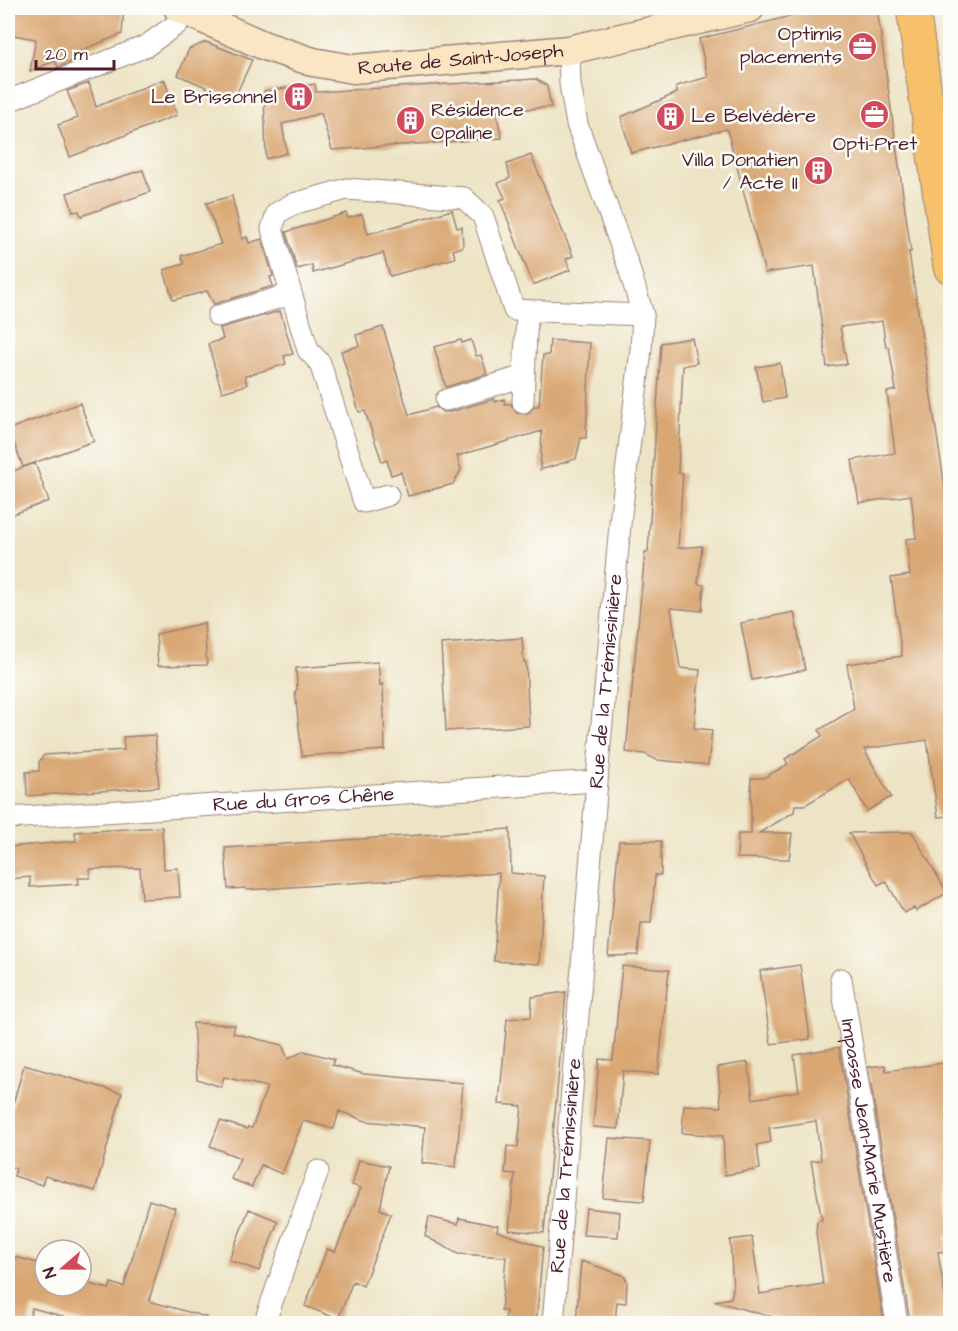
<svg xmlns="http://www.w3.org/2000/svg" width="958" height="1331" font-family="'Architects Daughter',sans-serif">
  <rect width="100%" height="100%" fill="#fdfcf7"/>
  <filter id="ink" filterUnits="userSpaceOnUse"><feTurbulence type="fractalNoise" baseFrequency=".0167" numOctaves="2"/><feDisplacementMap in="SourceGraphic" scale="12" xChannelSelector="R" yChannelSelector="G"/><feConvolveMatrix kernelMatrix="1 2 1 2 8 2 1 2 1" color-interpolation-filters="sRGB"/></filter>
  <filter id="wash" filterUnits="userSpaceOnUse"><feTurbulence type="fractalNoise" baseFrequency=".008" numOctaves="4" result="noise"/><feDisplacementMap in="SourceGraphic" scale="24" xChannelSelector="R" yChannelSelector="G"/><feGaussianBlur stdDeviation="1.35" result="paint"/><feColorMatrix in="noise" values="0 0 0 0 0 0 0 0 0 0 0 0 0 0 0 0 0 1.4 0 .05"/><feComposite in="paint" operator="in"/></filter>
  <g filter="url(#wash)">
    <rect width="100%" height="100%" fill="#ede4c5"/>
    <g id="blocks">
      <path fill="#d9a773" d="M8,8H124L122,34L80,51L82,58L58,67L55,61L30,71L36,39L8,34Z
        M823,8H877L911,252H909L951,528V816L938,817L927,740L864,749L891,797L867,811L849,779L805,805H795L794,812L759,833H792L789,859L737,858L738,834H751V778H764L788,764L785,759L822,736L819,730L854,709L847,664L902,656L891,578L910,575L906,539L916,538L911,495L859,503L852,460L895,453L887,392L896,390L889,347H886L882,321L840,327L847,364L827,367L814,266L765,273L727,129L631,153L621,117L677,93L676,86L708,77L699,39Z
        M206,42L252,60L234,99L178,75L189,49Z
        M164,79L177,115L70,157L58,125L78,118L67,91L89,83L96,107Z
        M536,79L547,86L551,107L496,112L502,138L332,150L321,113L282,124L287,153L266,159L264,91L315,84L316,92Z
        M531,155L573,256L566,259L570,270L533,285L500,200L505,198L498,183L510,178L507,164Z
        M143,170L150,192L81,216L79,211L73,212L67,193Z
        M232,196L242,239L247,237L249,243L262,239L273,276L270,277L273,286L214,304L207,291L173,300L164,270L184,264L181,256L221,244L206,203Z
        M452,210L457,228L462,227L463,247L453,250L455,258L390,276L383,253L313,273L312,265L297,269L286,232L346,213L348,218L362,214L368,234Z
        M280,311L293,354L284,356L286,364L245,376L247,385L222,392L208,344L223,339L220,328Z
        M383,327L409,415L436,407L443,412H450L494,399L495,402L504,399L505,404H511L517,413L528,414L535,406H539L543,355H549L550,340L590,343L586,438H581L576,459L540,470L542,431L457,456L461,470L453,484L408,496L401,472L391,475L387,460L382,462L365,411L359,412L341,351L359,346L356,335Z
        M692,338L697,363L683,366L678,473L683,474L678,548L702,546L698,584L704,585L702,611L671,608L680,668L700,670L694,728L712,730L708,765L657,760L645,754L626,752L645,552H648L661,343Z
        M461,340L462,343L471,340L476,356L481,355L487,374L446,387L434,347Z
        M780,363L785,398L763,402L756,367Z
        M80,403L94,441L23,467L9,429Z
        M35,463L49,501L8,516V473Z
        M794,612L805,670L752,680L741,623Z
        M204,623L207,665L158,666L156,634Z
        M522,638L524,662H526L529,726L446,731L441,644Z
        M378,662L380,685L383,684L385,750L302,756L295,691L297,690L296,668Z
        M155,735L159,787L27,796L26,772L39,771V762L44,755L124,750L123,737Z
        M162,827L164,869L178,868L180,897L142,899L140,868L90,869V878H78L79,884L30,887V877L8,879V847L76,841L75,832Z
        M510,829L511,873L544,876L539,964L494,961L499,873L246,890V888L228,889L225,848Z
        M912,832L947,893L916,911L914,908L904,913L886,881L878,885L849,833Z
        M619,841H661V875H655L651,923H641L638,955L608,956Z
        M800,965L810,1039L771,1044L760,971Z
        M622,966L669,970L658,1074L623,1071L618,1129L593,1127L599,1059L613,1060Z
        M566,992L544,1233L509,1230L515,1174L505,1173L507,1146L518,1147L522,1106L499,1104L507,1019L531,1017L532,997Z
        M193,1023L235,1025L233,1033L282,1045L288,1059L304,1051L334,1059L332,1065L364,1074L463,1083L456,1167L422,1163L425,1127L366,1121L339,1111L334,1129L303,1121L282,1174L261,1165L252,1187L231,1179L240,1158L210,1146L220,1121L247,1129L248,1127L252,1128L267,1087L224,1077L221,1087L197,1079Z
        M839,1047L884,1323H794L714,1301L731,1298L733,1290L730,1240L752,1237L760,1294L823,1284L816,1233L817,1221L822,1220L811,1161L821,1160L816,1121L769,1128L771,1142L757,1145L760,1169L725,1175L723,1136L682,1133L684,1105L721,1107L718,1067L748,1062L753,1099L799,1091L794,1055Z
        M951,1062V1235H946L948,1251L938,1252L949,1323H910L868,1067L885,1065L886,1071Z
        M24,1065L122,1093L95,1191L45,1176L42,1185L14,1176L16,1168L8,1166V1122Z
        M609,1138L650,1141L644,1201L603,1198Z
        M359,1160L389,1166L380,1209L391,1214L363,1286L353,1281L338,1319L305,1306L327,1249L335,1252L361,1188L352,1185Z
        M149,1200L175,1208L149,1301L206,1317L205,1323H87L32,1308L28,1323H8V1283L15,1257L45,1265V1286H81V1282L109,1289L111,1283L124,1287Z
        M586,1208L620,1212L618,1237L583,1235Z
        M249,1209L278,1221L259,1271L229,1260Z
        M429,1217L458,1224L459,1218L498,1226L497,1231L543,1247L536,1323H505L506,1311H501L506,1257L458,1254L425,1236Z
        M581,1261L623,1275L627,1281L626,1303L617,1302L615,1323H576Z"/>
    </g>
  </g>
  <g filter="url(#ink)">
    <use href="#blocks" fill-opacity="0" stroke="#9c8278" stroke-width="1.5"/>
    <g fill="none" stroke-linecap="round" stroke-linejoin="round">
      <defs>
        <g id="street">
          <path d="M8,101L146,46L177,24L186,11"/>
          <path d="M218,316L291,294"/>
          <path d="M446,400L524,376"/>
          <path d="M523,402L527,311"/>
          <path d="M388,495L364,502L320,363L308,350L272,229L277,213L293,204L347,189L464,198L483,216L514,310L643,315"/>
          <path id="s1" d="M8,818L597,781"/>
          <path id="s2" d="M841,979L897,1324"/>
          <path d="M264,1324L318,1171"/>
          <path id="s3" d="M553,1324L599,756L621,514L641,350L643,315L629,268L577,124L570,84L569,50"/>
        </g>
        <g id="secondary">
          <path id="s4" d="M178,8L265,46L313,62L353,69L569,50L750,8"/>
        </g>
        <path id="primary" d="M913,8L950,267"/>
      </defs>
      <use href="#street" stroke="#9c8278" stroke-width="23"/>
      <use href="#secondary" stroke="#9c8278" stroke-width="31"/>
      <use href="#primary" stroke="#9c8278" stroke-width="35"/>
      <use href="#street" stroke="#fff" stroke-width="21"/>
      <use href="#secondary" stroke="#fbe6c4" stroke-width="28"/>
      <use href="#primary" stroke="#f6c16b" stroke-width="33"/>
    </g>
  </g>
  <defs>
    <symbol id="office-disc" viewBox="-11 -11 22 22"><circle r="9.5" fill="#d1495b" stroke="#fdfcf7"/><path d="M-6-3h4V-5.5h4V-3h4V5H-6ZM-1-4.5V-3h2v-1.5ZM-6 0V1H6V0Z" fill="#fff"/></symbol>
    <symbol id="building-disc" viewBox="-11 -11 22 22"><circle r="9.5" fill="#d1495b" stroke="#fdfcf7"/><path d="M-4-6H4V6H1V3H-1V6H-4ZM-2.5-4.3h1.7v1.8h-1.7ZM.8-4.3h1.7v1.8H.8ZM-2.5-1h1.7V.8h-1.7ZM.8-1h1.7V.8H.8Z" fill="#fff"/></symbol>
  </defs>
  <g fill-rule="evenodd">
    <use href="#office-disc" x="846" y="30" width="33" height="33"/>
    <use href="#building-disc" x="282" y="80" width="33" height="33"/>
    <use href="#office-disc" x="858" y="98" width="33" height="33"/>
    <use href="#building-disc" x="654" y="100" width="33" height="33"/>
    <use href="#building-disc" x="394" y="104" width="33" height="33"/>
    <use href="#building-disc" x="802" y="154" width="33" height="33"/>
  </g>
  <g text-anchor="middle" dominant-baseline="central" stroke-width="5" stroke-linejoin="round" paint-order="stroke">
    <g font-size="20" fill="#4a1f2b" stroke="#fdfcf7" text-anchor="end">
      <text x="842" y="34">Optimis<tspan x="842" dy="23">placements</tspan></text>
      <text x="277" y="97">Le Brissonnel</text>
      <text x="431" y="110" text-anchor="start">Résidence<tspan x="431" dy="23">Opaline</tspan></text>
      <text x="691" y="116" text-anchor="start">Le Belvédère</text>
      <text x="875" y="144" text-anchor="middle">Opti-Pret</text>
      <text x="798" y="160">Villa Donatien<tspan x="798" dy="23">/ Acte II</tspan></text>
    </g>
    <g font-size="20" fill="#4a1f2b" stroke="#fdfcf7">
      <text stroke="none"><textPath href="#s4" startOffset="294">Route de Saint-Joseph</textPath></text>
      <text stroke="none"><textPath href="#s3" startOffset="645">Rue de la Trémissinière</textPath></text>
      <text stroke="none"><textPath href="#s1" startOffset="296">Rue du Gros Chêne</textPath></text>
      <text stroke="none"><textPath href="#s2" startOffset="174">Impasse Jean-Marie Mustière</textPath></text>
      <text stroke="none"><textPath href="#s3" startOffset="159">Rue de la Trémissinière</textPath></text>
    </g>
  </g>
  <rect width="958" height="1331" fill="none" stroke="#fdfcf7" stroke-width="30"/>
  <g transform="translate(63 1268) rotate(250)"><circle r="28" fill="#fdfcf7" stroke="#b5a4a5" stroke-width="1.5"/>
  <path d="M0-4.5L10 22L0 15L-10 22Z" fill="#d1495b"/>
  <text y="-9" font-size="16" font-weight="bold" text-anchor="middle" fill="#4a1f2b">N</text>
  </g>
  <path d="M36 60v9h78v-9" fill="none" stroke="#4a1f2b" stroke-width="3"/>
  <text x="45" y="60" font-size="18" fill="#4a1f2b" stroke="#fdfcf7" stroke-width="4.5" paint-order="stroke">20 m</text>
</svg>
